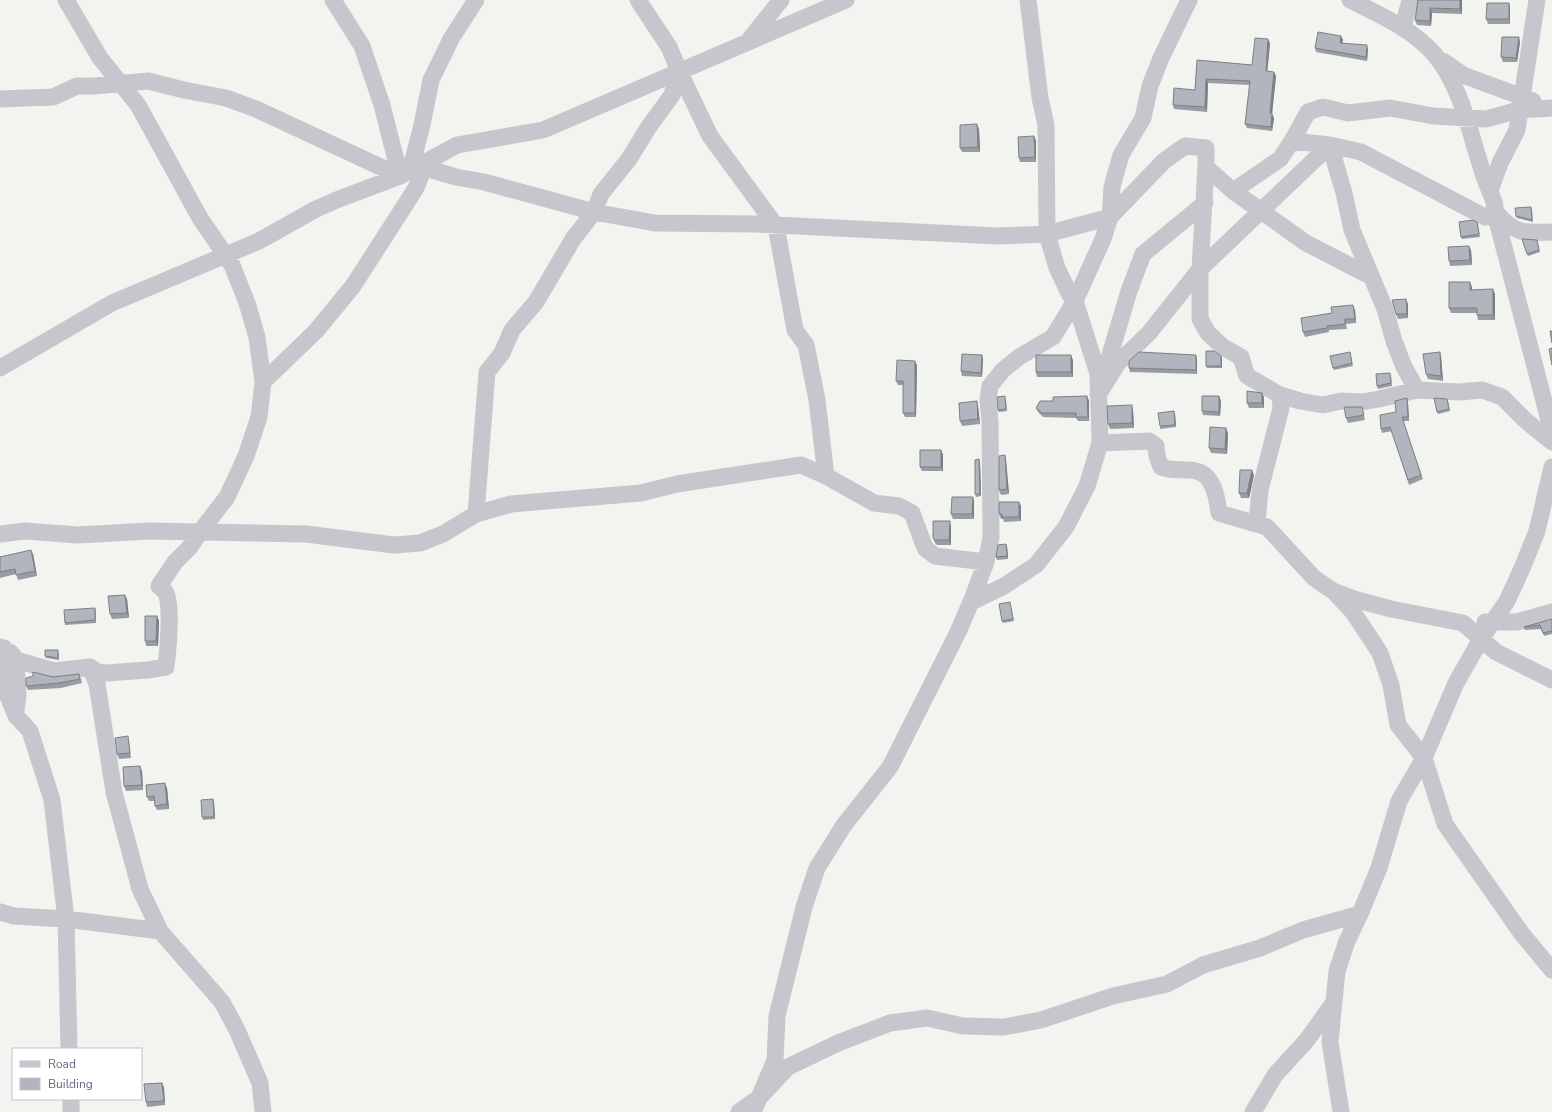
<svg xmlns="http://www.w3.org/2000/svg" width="1552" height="1112" font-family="'Nunito Sans',sans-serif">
  <rect width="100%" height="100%" fill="#f2f4ef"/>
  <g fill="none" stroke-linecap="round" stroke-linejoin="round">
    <path stroke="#c6c7cc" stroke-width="17" d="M66,0L100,58L138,105L200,218L232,265L247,303L257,337L263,382L259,417L246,456L227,497L200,532
      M333,0L362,46L382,105L400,176
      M1403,27L1410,0
      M749,40L781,0
      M1443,61L1463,75L1533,101
      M679,71L710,136L776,226L795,330L806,345L817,400L826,476
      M0,99L53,97L77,86H94L148,81L184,90L226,98L256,109L400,176L413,160L422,125L431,80L451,39L476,0
      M1292,141L1308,112L1323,107L1348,113L1390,108L1433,116L1486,119L1519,110L1552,108
      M419,166L456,177L484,182L594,212L655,223L756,224L997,236L1047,234L1110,217L1164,161L1185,146L1206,148V167L1233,191L1280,159L1292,141L1330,145L1361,152L1485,217L1491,216L1495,206L1494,202C1490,191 1485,181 1482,170C1469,131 1462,88 1435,55C1413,29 1380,15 1350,0
      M1206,167L1200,269V319L1208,333L1223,347L1241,357L1247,376L1280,395L1281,408L1260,490L1257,523
      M1233,191L1306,243L1370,276
      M1490,191L1500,163L1517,130L1537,0
      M1205,203L1143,254L1129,291L1098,395L1118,363L1149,333L1200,269L1330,145L1344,193L1352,230L1385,309L1394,341L1404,367L1417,390L1459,392L1482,390L1502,397L1525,420L1552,442
      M1494,209L1552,432
      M1495,211C1513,234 1524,233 1552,232
      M0,368L112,303L259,241L316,209L339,199L400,176L457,145L543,130L846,0
      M263,382L316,331L353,286L416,188L426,162
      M1280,395L1300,401L1323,405L1341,401L1362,402L1379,399L1417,390
      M1100,443L1149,441L1156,446L1157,456L1161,467C1174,472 1184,468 1196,471C1214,475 1217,498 1219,513L1267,527L1314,578L1333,591L1354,599L1391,609L1463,623L1496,652L1552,680
      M476,514L487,372L502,353L512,330L536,302L573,239L594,212L601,194L629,159L648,128L672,95L679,71L669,47L638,0
      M200,532L306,534L394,545L420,543L443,534L476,514L511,504L641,493L677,484L801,465L826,476L874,503L899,506L912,513L925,548L935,556L986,562
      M0,534L25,531L78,535L148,531L200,532L190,547L175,562L159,586C161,588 165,591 166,593C172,607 168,650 166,667L148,670L106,673L97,672L90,667L54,671L16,660L11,653L0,647
      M1336,594L1353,612L1380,653L1391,685L1398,725L1424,758L1445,824L1522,934L1552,970
      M971,602L1004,586L1036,565L1066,527L1087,486L1100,443L1098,374L1075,301L1070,295L1057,268L1047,234L1046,125L1040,98L1028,0
      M1485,622H1517L1552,612
      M4,648L5,689L16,716L30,731L52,800L66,919L69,1049
      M90,667L97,684L114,792L140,889L160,931L222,1002L237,1030L260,1083L263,1112
      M16,711L18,696L16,660
      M0,912L14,916L66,919L160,931
      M71,1099V1112
      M739,1112L760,1097L788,1067L838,1043L890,1023L927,1018L963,1026L1004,1027L1041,1020L1113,996L1167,984L1203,965L1260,948L1303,930L1360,914
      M753,1112L775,1060L777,1016L804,907L817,868L844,825L890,767L958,632L971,602L986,562L991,537L990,422L988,400L990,386L1003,370L1019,357L1053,337L1075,301L1103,239L1110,217L1112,187L1121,155L1143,118L1150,86L1161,58L1189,0
      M1253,1112L1275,1075L1307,1040L1332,1005
      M1341,1112L1330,1042L1337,971L1347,941L1360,914L1379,868L1399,801L1424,758L1456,683L1481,639L1507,601L1523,566L1537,531L1552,467"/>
  </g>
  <path fill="#999ca3" d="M1418,0H1462V14L1432,13L1431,26L1417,25L1415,20Z
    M1509,3L1510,8V24H1488L1486,19Z
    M1341,36L1343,40L1342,43L1368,49L1367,61L1316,52L1315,48Z
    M1520,42L1517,62H1503L1501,57Z
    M1270,43L1267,71L1276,76L1272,114L1274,118L1272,131L1247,128L1245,124L1250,85L1208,83L1207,112L1174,109L1173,105L1195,90L1197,60L1252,65Z
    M979,129L980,152H962L960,148Z
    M1034,136L1036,141V162H1020L1019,158Z
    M1532,209L1533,222L1517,218L1516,216Z
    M1478,224L1480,237L1462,239L1461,237Z
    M1522,239L1537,240L1540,252L1528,256Z
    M1471,250L1472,265L1450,266L1449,261Z
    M1472,287V290L1495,294V320H1478L1477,315V313H1451L1449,308Z
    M1408,304V318L1398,319L1396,314Z
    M1355,310L1356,323L1346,324L1347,329L1329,330V332L1305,337L1303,332Z
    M1350,352L1353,366L1334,370L1333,368Z
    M982,355L983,360L982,377L962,376L961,371Z
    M1221,356L1222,358V368H1207L1206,366Z
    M1441,356L1443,381L1428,379L1426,374Z
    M1197,359V374L1130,372L1129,368Z
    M1073,360V377H1037L1036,372Z
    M917,365L916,417H905L903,413V385H898L896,381Z
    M1391,375L1392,386L1378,389L1377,386Z
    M1087,396L1089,401V421H1078L1076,418L1043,417L1038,412L1036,408L1053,401Z
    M1264,397V408H1249L1247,403Z
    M1407,398L1408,403L1409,421H1403L1423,479L1409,485L1392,431L1382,433L1381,429L1396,412Z
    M1006,399L1007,411L999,412L998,410Z
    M977,401L978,406L980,424L962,426L960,421Z
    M1221,401L1220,416L1203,415L1202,411Z
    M1448,401L1450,411L1438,414L1437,412Z
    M1362,407L1365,420L1348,423L1346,418Z
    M1133,410L1134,428L1110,429L1108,424Z
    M1175,414L1176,427L1160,429V426Z
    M1228,433L1227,454L1211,453L1209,448Z
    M941,450L943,455V471H922L920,467Z
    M1005,455L1006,460L1009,494L1001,495L999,490Z
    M979,459L980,462L981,496L976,497L975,494Z
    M1254,475L1249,498H1241L1239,493Z
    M973,497L974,502V519H953L951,514Z
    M1021,506V521L1004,522L1003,519H1001L999,514Z
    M951,526V545H937L935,543L933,538Z
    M1006,544L1007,546L1008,559L997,560L996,557Z
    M33,554L37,576L18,580L16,574L0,578V557Z
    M127,599L129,618L112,619L110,614Z
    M1010,602L1014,621L1003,623L1002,621Z
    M95,608L96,611V623L65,625V623Z
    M157,616L159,621L158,646H146L145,641Z
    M1552,619V634L1544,636L1541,629L1525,630L1524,627Z
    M59,653V660L46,658L45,656Z
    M53,677L81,678L82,683L61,688L28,690L26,686Z
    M129,741L131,758L119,759L117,754Z
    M142,771L143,790L126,791L124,786Z
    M167,788L169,809L157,810L155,806V801H149L147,797Z
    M213,799L214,802L215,819L203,820L202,817Z
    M162,1083L164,1088L165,1105L147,1107L146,1102Z"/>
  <path fill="#7d7f84" d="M1460,0H1462V14L1460,9Z
    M1509,3L1510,8V24L1509,19Z
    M1430,8L1432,13L1431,26L1430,21Z
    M1341,36L1343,40L1341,47L1340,43Z
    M1519,37L1520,42L1517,62L1516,58Z
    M1268,39L1270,43L1267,75L1266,71Z
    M1367,45L1368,49L1367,61L1366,57Z
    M1274,72L1276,76L1272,114L1274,118L1272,131L1271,127L1270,113Z
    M1206,79L1208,83L1207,112L1205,107Z
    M977,124L979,129L980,152L978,147Z
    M1034,136L1036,141V162L1035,157Z
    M1469,246L1471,250L1472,265L1470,260Z
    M1470,282L1472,287V294L1470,290Z
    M1493,289L1495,294V320L1493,315Z
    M1406,299L1408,304V318L1407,314Z
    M1353,305L1355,310L1356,323L1355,319Z
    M1440,352L1441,356L1443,381L1441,376Z
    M982,355L983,360L982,377L981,373Z
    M1071,355L1073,360V377L1071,372Z
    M1196,355L1197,359V374L1196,370Z
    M1221,356L1222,358V368L1221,366Z
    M915,361L917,365L916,417L915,413Z
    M1262,393L1264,397V408L1262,403Z
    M1087,396L1089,401V421L1088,417Z
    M1219,396L1221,401L1220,416L1219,412Z
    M1407,398L1408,403L1409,421L1408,417Z
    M977,401L978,406L980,424L978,419Z
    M1132,405L1133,410L1134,428L1132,423Z
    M1174,411L1175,414L1176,427L1175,425Z
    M1226,428L1228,433L1227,454L1225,449Z
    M941,450L943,455V471L941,467Z
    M1005,455L1006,460L1009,494L1007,489Z
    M979,459L980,462L981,496L980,494Z
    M1252,470L1254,475L1249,498L1247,493Z
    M973,497L974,502V519L972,514Z
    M1019,502L1021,506V521L1019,517Z
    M950,521L951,526V545L949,540Z
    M1006,544L1007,546L1008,559L1007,556Z
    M31,550L33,554L37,576L35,571Z
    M125,595L127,599L129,618L127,613Z
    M157,616L159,621L158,646L156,641Z
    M140,766L142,771L143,790L142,785Z
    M165,783L167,788L169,809L167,804Z
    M213,799L214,802L215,819L214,817Z
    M162,1083L164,1088L165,1105L164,1101Z"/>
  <path fill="#b2b5bd" stroke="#7d7f84" d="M1418,0H1460V9L1430,8V21L1415,20Z
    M1487,3H1509V19H1486Z
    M1318,32L1341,36L1340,43L1367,45L1366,57L1315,48Z
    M1502,37H1519L1516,58L1501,57Z
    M1255,38L1268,39L1266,71L1274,72L1270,113H1272L1271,127L1245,124L1250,81L1206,79L1205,107L1173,105L1174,88L1195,90L1197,60L1252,65Z
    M977,124L978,147L960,148V125Z
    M1034,136L1035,157L1019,158L1018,137Z
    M1531,207L1532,220L1516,216L1515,208Z
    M1473,220L1477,222L1479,234L1461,237L1459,222Z
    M1522,239L1537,240L1539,250L1527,254Z
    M1469,246L1470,260L1449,261L1448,247Z
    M1449,282H1470V290L1493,289V315H1477V308H1449Z
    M1406,299L1407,314H1396L1392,300Z
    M1353,305L1355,319H1345V324L1327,326V328L1303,332L1301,318L1332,313L1331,307Z
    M1550,331H1552V343Z
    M1552,348V365L1549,349Z
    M1206,351H1214L1221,356V366H1206Z
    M1139,352L1196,355V370L1129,368V361Z
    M1350,352L1352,363L1333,368L1330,356Z
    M1440,352L1441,376L1426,374L1423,354Z
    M962,354L982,355L981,373L961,371Z
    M1036,355H1071V372H1036Z
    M897,360L915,361V413H903V381H896Z
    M1390,373L1391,383L1377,386L1376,374Z
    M1247,391L1262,393V403H1247Z
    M1005,396L1006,409L998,410L997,397Z
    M1087,396L1088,417H1076V413H1042L1036,408L1040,401H1053V397Z
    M1202,396H1219V412L1202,411Z
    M1407,398L1408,417H1402L1421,475L1408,480L1390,427L1381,429L1380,415L1396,412L1395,401Z
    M1434,398L1447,399L1449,409L1437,412Z
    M977,401L978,419L960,421L959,403Z
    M1132,405V423L1108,424L1107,406Z
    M1344,407H1362L1364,415L1346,418Z
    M1174,411L1175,425L1160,426L1158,413Z
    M1210,427L1226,428L1225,449L1209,448Z
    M920,450H941V467H920Z
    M1005,455L1007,489L999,490V456Z
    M979,459L980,494H975V460Z
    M1240,470H1252L1247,493H1239Z
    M952,497H973L972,514H951Z
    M999,502H1019V517H1002V514H999Z
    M933,521H950L949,540H935L933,538Z
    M1006,544L1007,556L996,557L998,545Z
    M31,550L35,571L16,575L15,569L0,572V557Z
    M125,595L127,613L110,614L108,596Z
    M1010,602L1013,619L1002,621L999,604Z
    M95,608V620L65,623L64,610Z
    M145,616H157L156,641H145Z
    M1552,619V631L1543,633L1540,625L1524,627Z
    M45,650H58V658L45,656Z
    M33,672L53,677L79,674L80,679L59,683L26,686V678L33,676Z
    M128,736L130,753L117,754L115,738Z
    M140,766L142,785L124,786L123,767Z
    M165,783L167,804L155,806L154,796L147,797L146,785Z
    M213,799L214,817H202L201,800Z
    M162,1083L164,1101L146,1102L144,1084Z"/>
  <rect x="12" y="1048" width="130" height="52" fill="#ffffff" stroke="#c0c3cd"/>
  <rect x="20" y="1061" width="20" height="6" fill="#c6c7cc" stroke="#c0c3cd"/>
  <text x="48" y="1068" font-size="12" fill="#626882">Road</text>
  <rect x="20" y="1078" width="20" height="12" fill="#b2b5bd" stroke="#c0c3cd"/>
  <text x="48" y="1088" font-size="12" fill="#626882">Building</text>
</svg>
